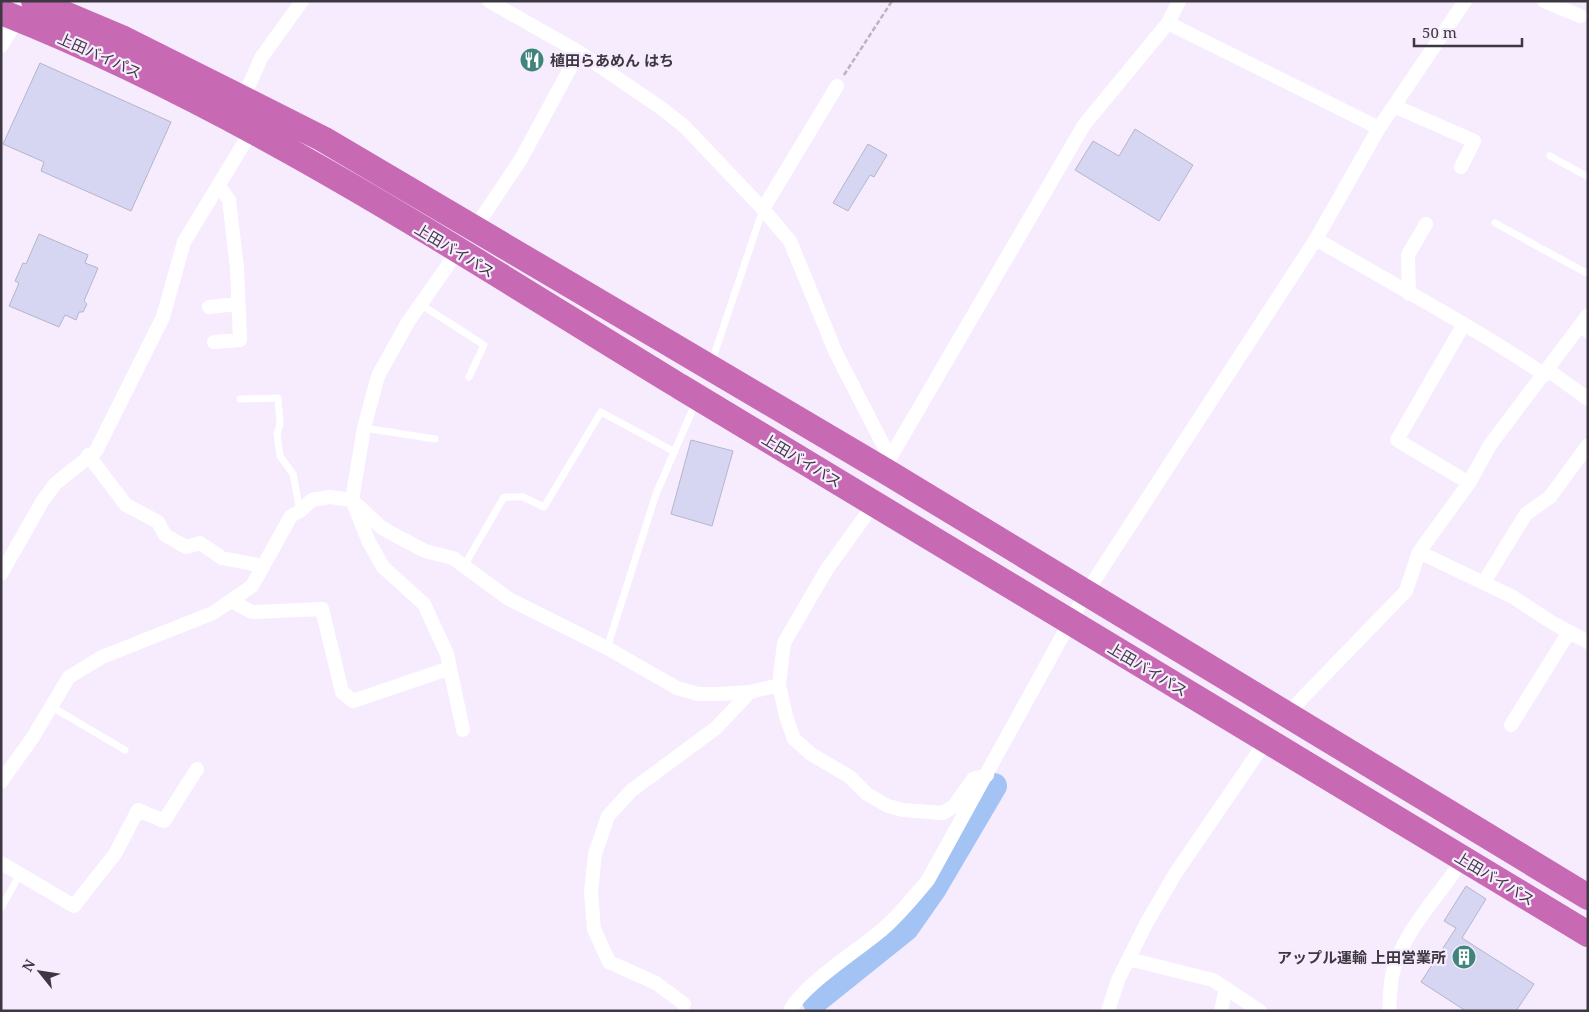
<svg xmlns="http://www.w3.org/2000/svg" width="1589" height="1012" font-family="'Noto Serif','Noto Sans JP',serif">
  <rect width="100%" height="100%" fill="#f6ecfd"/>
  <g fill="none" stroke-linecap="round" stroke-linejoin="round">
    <path stroke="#a3c3f5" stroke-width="26" d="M815,1001L906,928L934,888L994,786"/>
  </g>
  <path fill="#d6d6f3" stroke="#b5b5cb" d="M40,63L171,122L131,211L41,171L44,162L3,144Z
    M1135,129L1193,165L1159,221L1075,170L1093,141L1119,156Z
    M868,144L887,155L874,177L870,175L848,211L833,203Z
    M39,234L88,255L85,263L98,268L84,301L87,304L83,312H79L76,320L65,315L59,327L9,306L19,283L15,281L23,263L26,264Z
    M691,440L733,451L712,526L671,514Z
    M1466,886L1486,899L1462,938L1534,984L1516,1011H1466L1421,982L1456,928L1444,921Z"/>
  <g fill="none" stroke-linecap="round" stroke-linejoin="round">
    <path stroke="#bbb3c1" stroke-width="2.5" stroke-dasharray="5 2.5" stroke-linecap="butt" d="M844,75L892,1"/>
    <path stroke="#fff" stroke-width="7" d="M1550,156L1588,177
      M1495,223L1588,274
      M420,304L484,345L469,377
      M1578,328L1588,336
      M714,355L763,209
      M240,399L278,398L280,424L277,434L280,456L293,474L300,511
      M364,428L435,439
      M464,566L504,497H523L544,507L601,412L675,452
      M607,648L656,494L695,404
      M52,707L125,750
      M1,908L20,874"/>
    <path stroke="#fff" stroke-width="14" d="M489,1L579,52L661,108L685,127L763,209L790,241L836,353L890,458
      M1544,1L1580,16
      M1168,23L1379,128
      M1,46L18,19
      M243,99L261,58L302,1
      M1394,106L1474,141L1461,167
      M763,209L837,86
      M475,228L521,159L579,52
      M1316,239C1392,284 1471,325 1545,375
      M458,251L408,322L378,376L364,428L352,500L369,542L383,567L424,604L447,654L463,730
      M1409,294L1408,255L1426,224
      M209,307L238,304
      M1464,324L1397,440L1469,483
      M214,342L240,340L237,268L229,200L219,186
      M1548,370L1588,399
      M88,455L126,505L158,522L165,535L186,547L200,543L222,558L263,566
      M888,465L890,458L1084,125L1168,23L1179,1
      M874,504L827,569L784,643L779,685L786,716L794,739L811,754L850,777L867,794L888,806L903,810L943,813L954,806L973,779L987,775
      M1419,552L1513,597L1551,622L1588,642
      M1,574L42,502L55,484L96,451L163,317L184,242L252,130
      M1484,582L1526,514L1550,497L1588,445
      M231,601L252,612L322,609L342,692L353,701L450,668
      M1287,714L1406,591L1419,552L1469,483L1490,445L1588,315
      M1511,725L1569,632
      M1,782L33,737L69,677L102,657L213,613L252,586L291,516L300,511L312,500L330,497L352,500L382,528L425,551L453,558L509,599L607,648L677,688L698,694H720L750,692L779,685
      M1,863L74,906L115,854L138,810L164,821L197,769
      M1129,959L1213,980L1260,1011
      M684,1004L656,983L609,962L594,929L591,892L595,854L608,816L632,790L716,728L750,692
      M790,1011C801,986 860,949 883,929C900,914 914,897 928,880L1086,593L1316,239L1379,128L1465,1
      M1108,1011L1118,980L1146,924L1175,874L1266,741
      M1221,1011L1226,988
      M1389,1011C1390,1000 1390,987 1392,976C1402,931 1439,897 1463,859"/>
    <path stroke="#c869b4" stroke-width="26" d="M34,1L124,39L323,139L887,472L1588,897
      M1,12C242,107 459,252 679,386C982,569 1285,752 1588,934"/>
  </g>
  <defs>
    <symbol id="restaurant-disc" viewBox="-11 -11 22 22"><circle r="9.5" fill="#3f857b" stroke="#f6ecfd"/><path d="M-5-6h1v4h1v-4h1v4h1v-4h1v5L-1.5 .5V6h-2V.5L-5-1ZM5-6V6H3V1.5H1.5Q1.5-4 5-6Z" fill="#fff"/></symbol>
    <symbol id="building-disc" viewBox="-11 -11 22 22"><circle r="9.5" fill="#3f857b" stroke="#f6ecfd"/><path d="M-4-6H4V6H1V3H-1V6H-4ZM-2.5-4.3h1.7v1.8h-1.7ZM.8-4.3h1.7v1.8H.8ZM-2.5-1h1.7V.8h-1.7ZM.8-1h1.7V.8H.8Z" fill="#fff"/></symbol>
  </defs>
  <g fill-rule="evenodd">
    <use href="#restaurant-disc" x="518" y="46" width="28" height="28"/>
    <use href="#building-disc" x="1450" y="943" width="28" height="28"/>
  </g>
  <g text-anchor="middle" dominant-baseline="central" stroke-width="4.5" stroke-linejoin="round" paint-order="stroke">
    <g font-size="15" fill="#3c3740" stroke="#f6ecfd">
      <text transform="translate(100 55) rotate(24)">上田バイパス</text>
      <text transform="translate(455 250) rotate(31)">上田バイパス</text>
      <text transform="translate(802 460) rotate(31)">上田バイパス</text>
      <text transform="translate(1148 669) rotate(31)">上田バイパス</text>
      <text transform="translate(1495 878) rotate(31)">上田バイパス</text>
    </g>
    <g font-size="15" font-weight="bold" fill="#3c3740" stroke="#f6ecfd" text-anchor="start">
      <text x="550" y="60">植田らあめん はち</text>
      <text x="1446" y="957" text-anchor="end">アップル運輸 上田営業所</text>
    </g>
  </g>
  <rect width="1589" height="1012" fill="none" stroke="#3c3740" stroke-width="5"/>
  <g transform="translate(40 972) rotate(300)" stroke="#f6ecfd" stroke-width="4" paint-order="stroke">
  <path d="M0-4L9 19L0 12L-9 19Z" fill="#3c3740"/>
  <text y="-8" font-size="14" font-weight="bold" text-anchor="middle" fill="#3c3740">N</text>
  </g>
  <path d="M1414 38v8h108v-8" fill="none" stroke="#3c3740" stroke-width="2.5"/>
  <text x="1422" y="38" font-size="15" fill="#3c3740" stroke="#f6ecfd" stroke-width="4" paint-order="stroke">50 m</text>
</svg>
